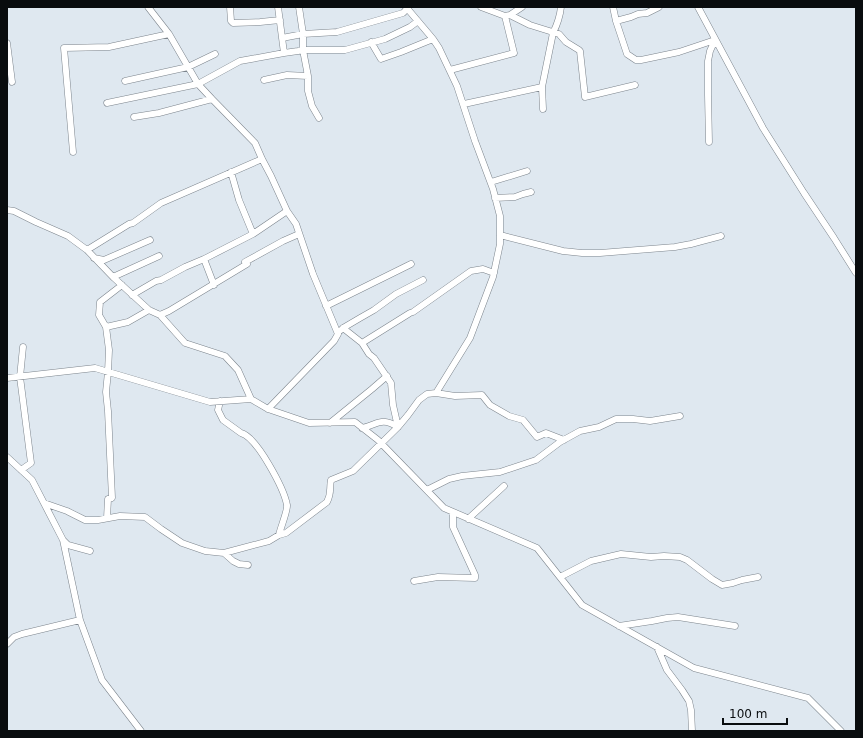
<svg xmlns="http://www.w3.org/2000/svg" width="863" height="738" font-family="'DejaVu Sans',sans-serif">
  <rect width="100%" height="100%" fill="#dfe8f0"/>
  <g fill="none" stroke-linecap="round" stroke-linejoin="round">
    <defs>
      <path id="minor" d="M148,7L169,34L198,84L212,99L255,143L262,159L271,176L287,211L296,224L313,274L338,334L334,341L268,409
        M230,7L231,21L233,23L260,22L280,20
        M278,7L284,53
        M299,7L303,34V50L308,76V91L312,106L319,118
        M406,7L433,39L439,48L457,86L475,141L493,189L500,216V244L493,277L470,338L436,393
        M481,7L505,16L510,15L530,25L559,34L566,42L579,50L580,51L585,97L635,85
        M613,7L616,21L627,54L636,60H641L679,52L715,40L710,51L708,61V95L709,142
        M698,7L763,128L804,193L834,238L856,273
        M510,15L522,7
        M616,21L631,17L638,14L647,13L659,7
        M282,38L303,34L337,32L403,13L407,9
        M371,42L381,59L401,52L433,39
        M7,43L12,82
        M450,70L514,53L505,16
        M264,80L287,75L308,76
        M125,81L188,67L215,54
        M107,103L198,84L240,61L284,53L298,51L303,50H345L385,39L410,27L418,21
        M464,104L542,87
        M543,109L542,87L553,33C557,25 560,16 561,7
        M134,117L159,113L212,99
        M73,152L64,48L109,47L169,34
        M231,172L239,200L253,234
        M491,182L527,171
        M495,198L515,197L523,194L531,192
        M7,210L14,211L36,222L68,236L87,250L113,277L149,310L160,315L185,343L225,356L238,370L251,399
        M500,235L563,251L582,253H600L675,247L691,244L702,241L721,236
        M87,250L129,224L133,223L161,203L262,159
        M94,258L104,260L150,240
        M204,259L253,234L287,211
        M245,262L283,241L299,234
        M113,277L159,256
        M132,295L156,281L161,280L185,267L204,259L214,285
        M326,306L411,264
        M160,315L169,311L247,264
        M106,327L128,322L149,310
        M343,328L362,343L369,354L374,358L391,383L393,405L398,427C380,416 378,425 362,428
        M341,330L343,328L360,318L374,310L396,294L423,280
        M362,343L410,313L413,312L471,271L483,269L494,273
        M7,378L95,368L210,402L251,399L268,409L309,423L355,422L378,440L444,508L537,548L582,605L694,668L808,698L841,731
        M220,401L218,410L223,420L241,433C257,437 284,489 287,505C288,510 280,529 279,535L269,541L224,553
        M330,423L372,389L387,376
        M7,457L32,480L63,540L80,620L102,680L141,731
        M21,470L31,463L20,377L23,347
        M427,490L449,479L462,476L500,472L536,460L560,442L580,431L599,427L616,419H633L650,421L680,416
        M44,503L67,511L85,520H98L120,516L145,517L161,529L182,543L205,551L224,553L233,561L239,564L248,565
        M107,518L108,499L112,498L108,411L106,392L108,372L109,350L106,327L99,315L100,302L122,285
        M468,519L504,486
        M279,535L286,533L327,502C332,492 329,489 331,480L353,471L398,427L408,415L419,400L427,394L436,393L455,396L482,395L490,405L509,416L523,420L537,437L546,433L564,440
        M63,540L68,545L90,551
        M560,577L591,561L621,554L651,557L664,556L680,557L687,560L712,579L722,585L733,583L742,580L758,577
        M414,581L438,577L475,578V575L453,527V512
        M619,626L652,621L667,618L678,617L735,626
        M7,644L14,637L22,634L80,620
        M657,647L667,670L682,690L689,701L691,710L692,731"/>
    </defs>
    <use href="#minor" stroke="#7c848c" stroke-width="7"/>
    <use href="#minor" stroke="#fff" stroke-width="6"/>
  </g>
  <rect width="863" height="738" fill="none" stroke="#090c0e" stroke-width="16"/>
  <path d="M723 718v6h64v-6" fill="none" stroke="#090c0e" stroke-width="2"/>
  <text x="729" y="718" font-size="12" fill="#090c0e" stroke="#dfe8f0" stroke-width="3" paint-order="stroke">100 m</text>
</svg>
